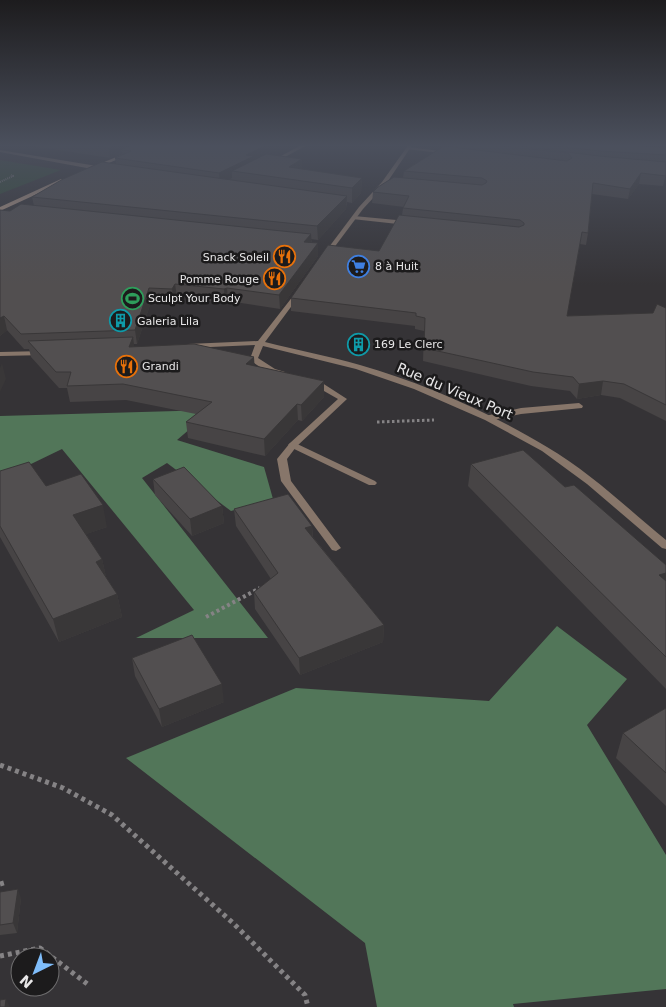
<svg xmlns="http://www.w3.org/2000/svg" width="666" height="1007" font-family="'DejaVu Sans',sans-serif">
  <rect width="100%" height="100%" fill="#353336"/>
  <path fill="#314b36" d="M0,160L61,170L0,194Z"/>
  <path fill="#527659" d="M212,410L177,440L264,467L273,499L231,511L167,463L142,478L268,638H136L194,610L62,449L0,479V416Z
    M557,626L627,679L587,725L666,855V989L513,1004L514,1007H377L365,943L126,758L296,688L489,701Z"/>
  <g fill="none" stroke-linecap="round" stroke-linejoin="round">
    <path stroke="#858385" stroke-width="2" stroke-dasharray="1 1" stroke-linecap="butt" d="M0,182L13,176L11,175"/>
    <path stroke="#858385" stroke-width="3" stroke-dasharray="2.5 2.5" stroke-linecap="butt" d="M377,422L434,420"/>
    <path stroke="#858385" stroke-width="4" stroke-dasharray="3 3" stroke-linecap="butt" d="M206,617L260,588"/>
    <path stroke="#858385" stroke-width="5" stroke-dasharray="4 4" stroke-linecap="butt" d="M0,765L63,788L112,815L233,923L305,995L308,1007
      M0,884L7,882
      M0,956L40,948L90,986"/>
    <path fill="#87766a" fill-rule="evenodd" d="M408,147L449,152L451,153L449,154L406,149Z
      M354,216L407,221L410,223L407,225L352,219V217Z
      M579,403L583,406L582,408L521,414L488,421L484,418L485,416L521,408Z
      M293,442L375,481L377,483L375,485H369L290,447L288,445L290,443Z"/>
    <path fill="#87766a" fill-rule="evenodd" d="M303,144H309L274,163L270,162Z
      M409,144H413L386,184L363,209L327,257H323V255L359,207L382,182Z
      M442,144H454L468,147L466,148Z
      M0,150L103,167L106,169L103,171L0,152Z
      M297,291L302,292L265,342C297,350 329,356 360,365C421,382 493,414 547,447C590,472 628,509 666,540V549L662,548L587,484L542,451L485,420L414,389L356,369L263,346L258,358L275,369L285,372V376L269,373L251,361L250,359L255,345L188,348L184,346L188,344L258,341Z
      M44,351H47V355L0,356V352Z
      M310,379H316L347,399L296,447L287,459L291,481L341,548L336,551L332,550L281,481L277,459L290,443L338,399L310,383Z"/>
    <path fill="#b69b88" fill-rule="evenodd" d="M148,144H154L97,168L92,167Z
      M61,179L64,181L63,182L0,211V207Z"/>
  </g>
  <path fill="#474445" d="M20,144H290L268,154L302,169L362,178L361,193L352,203L347,202L346,209L318,240L311,239L312,242L318,256L280,309L228,301L225,303L177,297L174,303L151,302L137,344H134V347L254,357V366L324,381V397L302,421L298,420L265,456L188,438L186,422L196,414L126,400L70,402L67,388H59L31,357L29,349H24L7,330L0,336L10,211L34,206L32,197L116,164L115,158L122,155V153L110,158Z
    M452,144H615L666,148V174L663,186L639,184L628,199L592,194L588,233L586,245L580,244L567,316L653,313L666,308V421L620,398L601,395L577,399L570,391L531,386L423,361L424,331L415,329V326L291,311V298L379,251L402,215L403,208L404,207L372,203L373,192L403,178L404,171L452,147Z
    M471,464L565,487L666,565V689L468,486Z
    M0,471L46,486L107,527L86,534L102,559L106,577L117,594L122,617L59,642L0,537Z
    M153,479L222,506L224,523L192,536L155,495Z
    M234,509L312,526L313,537L384,625L383,642L300,675L255,609L254,592L271,579L236,526Z
    M132,658L224,702L162,727L135,676Z
    M666,708V806L616,758L623,733Z
    M0,892L21,898L17,933L0,935Z"/>
  <path fill="#393738" d="M118,144H143L121,150L122,153L110,158L109,148Z
    M269,144H290L232,171V178L220,184L219,173L246,155Z
    M302,159V174L289,167Z
    M641,173L639,184L628,199L630,189Z
    M362,178L361,193L352,203V188Z
    M347,196L346,209L318,240L317,226Z
    M311,234L312,246L304,242Z
    M318,243V256L280,309L279,295Z
    M175,284L177,297L174,303L172,289Z
    M149,288L151,302L137,344L135,330Z
    M227,288L228,301L225,303L224,289Z
    M4,316L7,330L0,336V318Z
    M133,337L135,352L129,347Z
    M254,357L255,373L246,364Z
    M2,363L6,379L0,392V368Z
    M324,381V397L302,421L301,405Z
    M603,381L601,395L577,399L579,384Z
    M297,404L298,420L265,456L264,439Z
    M103,505L107,527L78,537L73,515Z
    M222,506L224,523L192,536L190,519Z
    M312,526L313,543L305,528Z
    M102,559L107,581L96,562Z
    M666,573V591L659,575Z
    M117,594L122,617L59,642L53,619Z
    M384,625L383,642L300,675L299,658Z
    M222,684L224,702L162,727L159,709Z
    M18,889L21,898L17,933L13,923Z
    M6,999L10,1007H5Z"/>
  <path fill="#524f50" stroke="#393738" d="M84,144H118L109,148Z
    M134,144H269L246,155L254,156L219,173L115,158L131,151L121,150Z
    M483,144H503L599,156L666,162V176L641,173L630,189L593,183L588,233L582,232L567,316L653,313L657,304L666,308V405L624,384L603,381L579,384L573,377L533,372L424,348L425,318L416,316V313L291,298L328,245L379,251L399,215L519,227L524,225V223L520,220L403,208L409,196L373,192L378,187L394,177L482,185L486,183L487,181L482,178L404,171L444,146L567,161L572,158L568,153Z
    M539,144H615L666,148V155L600,151Z
    M266,154L302,159L289,167L362,178L352,188L232,171Z
    M102,162L347,196L317,226L32,197L63,179Z
    M21,204L311,234L304,242L318,243L279,295L227,288L224,289L175,284L172,289L149,288L135,330L21,334L4,316L0,318V210L10,211Z
    M133,337L129,347L194,344L254,357L246,364L324,381L301,405L297,404L264,439L186,422L212,402L123,384L67,386L71,372H56L28,341Z
    M523,450L565,487L574,485L666,565V573L659,575L666,581V657L471,464Z
    M29,462L46,486L81,474L103,505L73,515L102,559L96,562L117,594L53,619L0,526V471Z
    M184,467L222,506L190,519L153,479Z
    M288,494L312,526L305,528L384,625L299,658L254,592L278,573L234,509Z
    M192,635L222,684L159,709L132,658Z
    M666,708V773L623,733Z
    M18,889L13,923L0,925V892Z
    M6,999L5,1007H0V1000Z"/>
  <linearGradient id="sky" x2="0" y2="1"><stop stop-color="#1d1c1e"/><stop offset="0.51" stop-color="#4b505d"/><stop offset="1" stop-color="#4b505d" stop-opacity="0"/></linearGradient>
  <rect width="666" height="285" fill="url(#sky)"/>
  <defs>
    <symbol id="restaurant-ring" viewBox="-11 -11 22 22"><circle r="9.5" fill="#1c1b1c" stroke="#e8710a" stroke-width="1.5"/><path d="M-5-6h1v4h1v-4h1v4h1v-4h1v5L-1.5 .5V6h-2V.5L-5-1ZM5-6V6H3V1.5H1.5Q1.5-4 5-6Z" fill="#e8710a"/></symbol>
    <symbol id="supermarket-ring" viewBox="-11 -11 22 22"><circle r="9.5" fill="#1c1b1c" stroke="#3f7fe0" stroke-width="1.5"/><path d="M-6-5.5h2.5l.6 2H6L4.5 2H-2.5L-4.4-4H-6ZM-1.5 3.2a1.3 1.3 0 1 0 .1 0ZM3 3.2a1.3 1.3 0 1 0 .1 0Z" fill="#3f7fe0"/></symbol>
    <symbol id="stadium-ring" viewBox="-11 -11 22 22"><circle r="9.5" fill="#1c1b1c" stroke="#2e9e5b" stroke-width="1.5"/><path d="M0-5a6.5 5 0 1 0 0 10a6.5 5 0 1 0 0-10ZM-3.5-1.8h7v3.6h-7Z" fill="#2e9e5b"/></symbol>
    <symbol id="building-ring" viewBox="-11 -11 22 22"><circle r="9.5" fill="#1c1b1c" stroke="#0f9aa8" stroke-width="1.5"/><path d="M-4-6H4V6H1V3H-1V6H-4ZM-2.5-4.3h1.7v1.8h-1.7ZM.8-4.3h1.7v1.8H.8ZM-2.5-1h1.7V.8h-1.7ZM.8-1h1.7V.8H.8Z" fill="#0f9aa8"/></symbol>
  </defs>
  <g fill-rule="evenodd">
    <use href="#restaurant-ring" x="272" y="244" width="25" height="25"/>
    <use href="#supermarket-ring" x="346" y="254" width="25" height="25"/>
    <use href="#restaurant-ring" x="262" y="266" width="25" height="25"/>
    <use href="#stadium-ring" x="120" y="286" width="25" height="25"/>
    <use href="#building-ring" x="108" y="308" width="25" height="25"/>
    <use href="#building-ring" x="346" y="332" width="25" height="25"/>
    <use href="#restaurant-ring" x="114" y="354" width="25" height="25"/>
  </g>
  <g text-anchor="middle" dominant-baseline="central" stroke-width="5" stroke-linejoin="round" paint-order="stroke">
    <g font-size="11" fill="#e8e7e8" stroke="#1c1b1c" text-anchor="start">
      <text x="269" y="257" text-anchor="end">Snack Soleil</text>
      <text x="375" y="266">8 à Huit</text>
      <text x="259" y="279" text-anchor="end">Pomme Rouge</text>
      <text x="148" y="298">Sculpt Your Body</text>
      <text x="137" y="321">Galeria Lila</text>
      <text x="374" y="344">169 Le Clerc</text>
      <text x="142" y="366">Grandi</text>
    </g>
    <g font-size="14" fill="#e8e7e8" stroke="#1c1b1c">
      <text transform="translate(455 391) rotate(23)">Rue du Vieux Port</text>
    </g>
  </g>
  <g transform="translate(35 972) rotate(222)"><circle r="24" fill="#1c1b1c" stroke="#6e6d6e"/>
  <path d="M0-4L9 19L0 12L-9 19Z" fill="#7fbdfa"/>
  <text y="-8" font-size="14" font-weight="bold" text-anchor="middle" fill="#e8e7e8">N</text>
  </g>
</svg>
